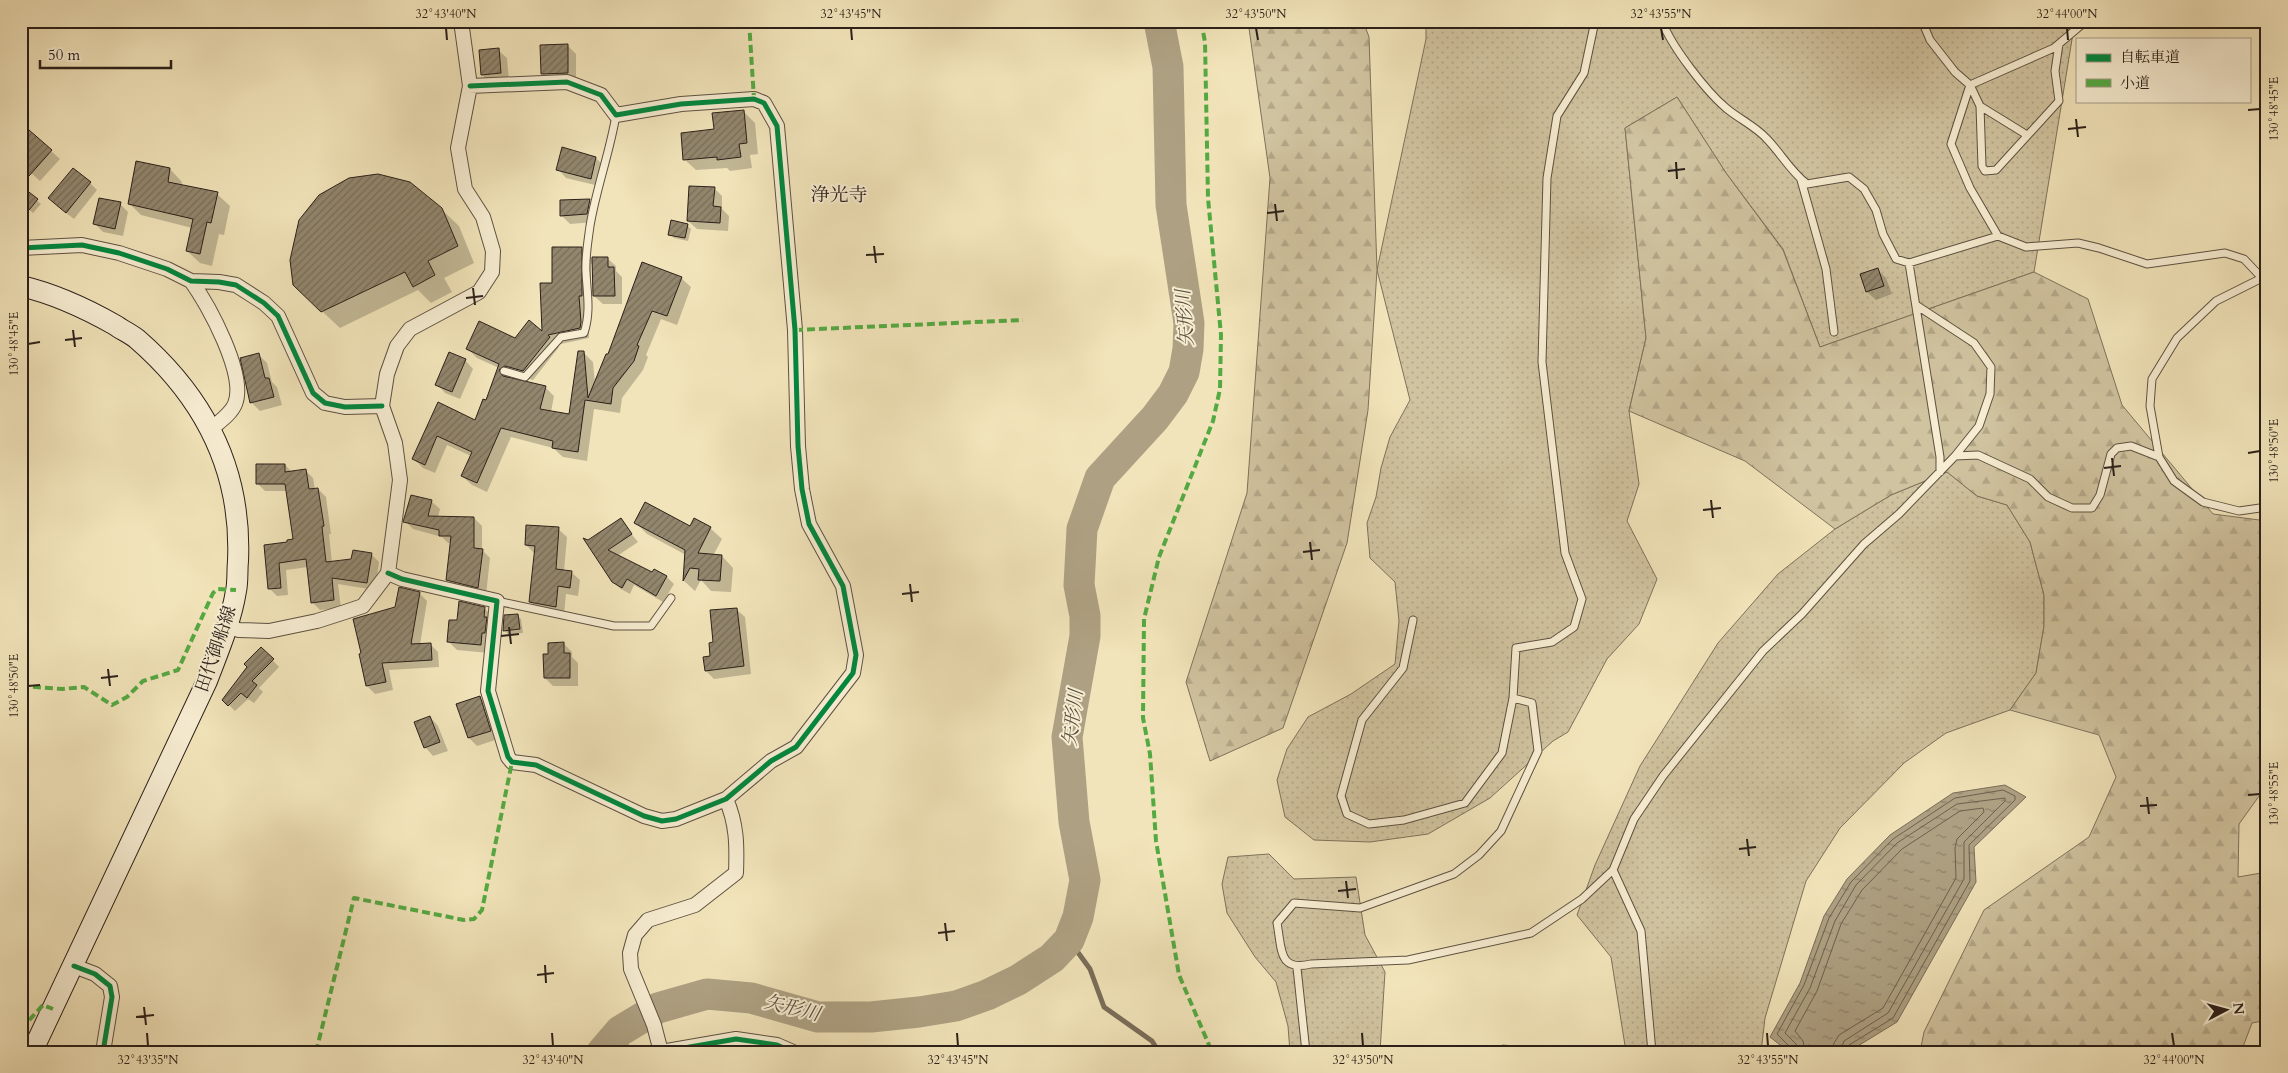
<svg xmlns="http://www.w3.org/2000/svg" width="2288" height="1073" font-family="Cardo,'Noto Serif JP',serif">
  <defs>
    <pattern id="grass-dots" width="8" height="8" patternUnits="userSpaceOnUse" patternTransform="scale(1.25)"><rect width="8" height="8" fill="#d0c39f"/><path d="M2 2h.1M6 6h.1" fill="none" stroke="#b3a788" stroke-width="1.8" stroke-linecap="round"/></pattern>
    <pattern id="forest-firs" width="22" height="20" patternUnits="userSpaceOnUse" patternTransform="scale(1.25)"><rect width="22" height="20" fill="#d0c39f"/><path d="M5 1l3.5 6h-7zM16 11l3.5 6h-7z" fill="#b3a788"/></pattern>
    <pattern id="water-ripples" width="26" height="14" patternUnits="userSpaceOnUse" patternTransform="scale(1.25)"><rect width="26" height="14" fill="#aea183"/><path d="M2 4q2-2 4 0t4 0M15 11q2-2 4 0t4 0" fill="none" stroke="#8e836a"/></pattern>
    <pattern id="building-hatch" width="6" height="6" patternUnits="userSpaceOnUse" patternTransform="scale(1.25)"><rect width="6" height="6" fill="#92866d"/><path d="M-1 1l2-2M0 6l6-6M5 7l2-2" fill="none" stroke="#776d59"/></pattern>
  </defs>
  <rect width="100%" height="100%" fill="#f2e4ba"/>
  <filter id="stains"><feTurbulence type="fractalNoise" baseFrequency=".004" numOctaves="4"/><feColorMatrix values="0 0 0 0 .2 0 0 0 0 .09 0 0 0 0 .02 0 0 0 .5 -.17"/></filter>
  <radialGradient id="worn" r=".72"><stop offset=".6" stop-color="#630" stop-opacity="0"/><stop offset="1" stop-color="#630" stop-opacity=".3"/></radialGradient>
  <path fill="url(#grass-dots)" stroke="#7e725c" d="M1426,21H2075L2034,272L1820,347L1783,249L1726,173L1677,97L1625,128L1646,338L1629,411L1639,484L1627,521L1657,579L1639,624L1607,659L1568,732L1553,741L1490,798L1428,834L1370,842L1314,840L1285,817L1277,780L1287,749L1308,717L1351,694L1395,664L1399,621L1395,582L1370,558L1367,523L1376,497L1381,468L1390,437L1410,400L1377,270L1426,39Z
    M1947,472L1977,496L2007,505L2030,542L2044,595V626L2036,673L2010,710L1946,733L1904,763L1840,828L1806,881L1765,1018L1761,1052H1626L1611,957L1577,915L1595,865L1640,766L1718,643L1778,574L1835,529L1891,495Z
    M1269,854L1294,879L1356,877L1365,935L1385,972L1380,1052H1290L1288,1026L1276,982L1255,957L1227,913L1222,884L1228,857Z"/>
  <path fill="url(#forest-firs)" stroke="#7e725c" d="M1248,21H1363L1369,37L1377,270L1368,410L1347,543L1283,728L1210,761L1186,682L1247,493L1270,178Z
    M1677,97L1726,173L1783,250L1820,347L2034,272L2088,299L2122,405L2213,514L2267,521V785L2239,824L2238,877L2267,872V1020L2252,1023L2241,1052H1920L1924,1032L1984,910L2089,837L2116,777L2099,735L2010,710L2036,673L2044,626V595L2030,542L2007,505L1977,496L1947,472L1891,495L1835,529L1745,461L1629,411L1646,338L1625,128Z"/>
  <path fill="url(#water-ripples)" stroke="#7a6d59" d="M2005,785L2026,797L1974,847L1976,882L1897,1022L1848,1052H1789L1770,1037L1800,983L1824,916L1847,879L1890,835L1953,793Z
    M1503,1045L1571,1051V1052H1486Z"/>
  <path fill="#0003" d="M567,45L576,54V81L551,82L542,74Z
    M498,50L507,58L509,81L491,83L482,75Z
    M743,111L755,123L758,154L750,155L752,168L730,171L727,168L696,170L684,159L715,131Z
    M22,125L60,159L40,181L21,164Z
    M563,149L596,158L604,166L599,186L566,178L558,169Z
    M137,163L170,169L182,182L181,186L217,194L230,206L224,235L219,234L212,266L200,263L187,251L192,228L141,215L129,203Z
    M90,183L97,190L74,219L57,206Z
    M21,188L41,204L33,213L21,203Z
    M714,188L722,196V209L729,216L728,231L697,229L688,221Z
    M589,200L597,209L595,222L570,224L562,216Z
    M120,204L128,212L123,236L103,232L95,224Z
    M441,209L459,226L474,263L444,278L452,292L431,303L418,290L340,328L312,302Z
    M687,225L691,229L688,241L674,238L670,234Z
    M581,248L593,260L607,258L616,266V271L622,277V304H603L594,296L593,264H591V305H588L589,338L556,345L559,347L533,380L515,375L509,379L545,387L554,396L551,412L570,415L583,352L593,362L595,384L609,356L681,278L691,287L677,325L661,319L646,355L648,357L643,370L622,398L620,413L594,409L587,461L563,457L553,448L511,437L487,492L472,485L462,476L471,456L447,445L435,473L423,468L414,459L438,404L476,422L486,402L499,368L477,358L467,348L544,334L553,284Z
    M1877,269L1886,278L1892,294L1876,300L1867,292L1862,275Z
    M259,355L267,363L272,382L277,387L282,405L260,411L251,402Z
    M465,360L473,369L460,399L445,393L437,384Z
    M285,465L292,472L305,470L313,478L315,490L318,489L326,497L331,534H329L332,563L352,560L371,554L379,562L375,590L338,584L341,608L320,610L312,602L308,567L286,570L288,595L277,596L269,588L265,546L289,543L294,540L287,491H265L257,483Z
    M431,501L440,509L438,517L474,518L482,526V550L490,558L486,595L456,588L448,580L452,543H448L442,537L413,529L405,521Z
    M620,520L638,542L617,556L653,574L655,570L667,577L674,584L663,602L634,585L630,594L621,589L613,582L587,541Z
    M636,523L710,528L722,539L713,556H722L733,568L731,592L711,591L701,580L695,591L684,581L686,555L647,534Z
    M558,529L567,537L564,571L571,572L580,580L578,596L566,594L564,615L539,610L530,602L535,554L526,545Z
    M419,593L427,601L420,645L430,644L438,652L439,667L389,670L393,690L375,694L367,686L360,655L396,608Z
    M484,608L493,617L489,653L457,650L448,641Z
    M736,609L745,617L751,674L714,679L706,671L712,658L714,643Z
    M517,615L521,619L523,633L508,634L504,630Z
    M564,644L572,652V657L578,663V686H553L545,678L549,655Z
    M261,648L279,667L259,688L263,692L254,703L248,699L235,711L224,700Z
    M480,697L488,706L498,739L477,746L469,738Z
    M430,717L438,726L448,751L433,756L425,747Z"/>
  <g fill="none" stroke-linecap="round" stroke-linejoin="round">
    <path stroke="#6c604e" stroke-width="1" d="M1792,1052L1790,1047L1777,1034L1804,985L1829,918L1851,882L1893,839L1955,798L2003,790L2015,796V800L1969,845L1970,881L1893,1018L1849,1045L1846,1052
      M1798,1052L1796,1044L1785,1033L1810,988L1835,921L1856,885L1897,843L1957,804L2005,798V801L1964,842V879L1888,1013L1844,1041L1840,1052
      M1805,1052L1803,1041L1795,1031L1817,991L1841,924L1862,890L1902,849L1960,811L1983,808L1984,812L1957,839L1955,848L1956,878L1883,1008L1839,1035L1834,1043L1832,1052"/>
    <path stroke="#7a6d59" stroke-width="5" d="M1069,940L1090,969L1104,1007L1152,1041L1159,1052"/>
    <path stroke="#aea183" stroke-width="31" d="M602,1052L620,1031L658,1008L707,994L751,998L818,1017H871L919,1012L956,1006L987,995L1018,980L1052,958L1069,940L1078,917L1085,880L1074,822L1067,737L1085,636V616L1079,585L1082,529L1100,478L1155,418L1173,394L1184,372L1188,349L1189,323L1171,205L1168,67L1159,21"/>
  </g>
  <path fill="url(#building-hatch)" stroke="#2b2019" d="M568,44V73L541,74L540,45Z
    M499,48L501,73L481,75L479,50Z
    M744,110L747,143L739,144L741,157L717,160V157L683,160L681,133L714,129L712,113Z
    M21,123L52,150L21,185Z
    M562,147L596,157L591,179L556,170Z
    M136,161L170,168L168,182L218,192L211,223L207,222L200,254L186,251L193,219L128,204Z
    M73,168L91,182L66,213L48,198Z
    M378,174L410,182L442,208L458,246L428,261L435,275L413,287L405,272L321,312L293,285L290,260L299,220L319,195L349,178Z
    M21,186L38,199L29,210L21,204Z
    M689,186L715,187L713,206L721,207L720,223L687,221Z
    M99,198L121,202L115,229L93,224Z
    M590,199L587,214L560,216V200Z
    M671,220L688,224L685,238L668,235Z
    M552,247H582V296H579L581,322L580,328L548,335L550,337L523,371L505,366L499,370L503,376L546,386L540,409L569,414L578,351H584L588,398L606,354H608L642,262L682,277L667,316L652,311L637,345L639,346L634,361L613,388L611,404L585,400L578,452L552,448L553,441L501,428L477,483L461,476L472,452L437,436L425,465L412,459L438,402L475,420L483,399L486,400L499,364L466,349L479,321L515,338L529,320L542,331L540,283H552Z
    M592,257H608V267H614L615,296H593Z
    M1878,268L1884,286L1866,292L1860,274Z
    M449,352L466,359L452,392L435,385Z
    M259,353L265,378H269L274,397L250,403L240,358Z
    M256,464H285V472L306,469L309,489L318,488L324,526L322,527L326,562L351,559L353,550L372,553L367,583L332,578L334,600L311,603L306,559L279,563L281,588L268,589L264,545L287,542V540L293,539L285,484H256Z
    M411,495L432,500L428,516L474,517V548L483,549L478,588L446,580L451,536H439V530L403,522Z
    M645,502L690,526L694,518L711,527L698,553L722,555L720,581L698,580L699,569L690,568L683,581L685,550L634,523Z
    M621,518L632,534L608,550L652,572L654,569L667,576L656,596L627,579L622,588L612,582L583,538L588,540Z
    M526,525L559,527L556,569L572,571L570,588L558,586L556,607L529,602L535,546L525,545Z
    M399,587L420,592L411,644L431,643L432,660L382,663L386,682L366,686L359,654L361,653L353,619L395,607Z
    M459,601L485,607L484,617H487L485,633H482L481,645L447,642L449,620H457Z
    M737,608L744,666L705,671L703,657L710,656L709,643L713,642L710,610Z
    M518,614L520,629L503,631L504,615Z
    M564,642V653H570V678H544L543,654H548V643Z
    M261,647L274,659L252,681L257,685L247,698L241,693L228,706L222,700L247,667L244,664Z
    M480,696L491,731L468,738L456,704Z
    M430,716L440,742L424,748L414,722Z"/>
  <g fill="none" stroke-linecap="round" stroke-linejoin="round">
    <defs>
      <path id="lane" d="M1662,21C1671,46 1706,91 1726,108C1739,119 1755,126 1766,138C1781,153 1790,171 1807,184L1849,177L1864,189L1876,210L1883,234L1896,259L1909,263
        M1922,21L1930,40L1955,72L1970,85L1980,106L1982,166L1985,171L1996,170L2059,101L2055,71L2059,44
        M1980,106L2027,135
        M1801,180L1826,269L1834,332
        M1998,236L2026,247L2078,243L2099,248L2147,264L2225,253L2244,259L2262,278L2266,279
        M2262,278L2216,301L2177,338L2152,379L2150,406L2159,457L2174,481L2203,502L2239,511L2267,507
        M1916,305L1974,343L1991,367L1990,394L1979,426L1955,456
        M504,371L525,377L561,337L584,333C591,312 587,293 586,272C585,258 588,241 590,226C596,189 610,152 616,115
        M1940,472V457L1909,263L1998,236L1970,188L1951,144L1970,85L2054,48L2086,21
        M497,601L614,626H651L671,598
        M1413,620L1403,668L1362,720L1341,796L1347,814L1369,824L1404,820L1465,803L1502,753L1513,698L1532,703L1538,751L1501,831L1479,855L1454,874L1360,908L1294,903L1277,923C1282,949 1278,972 1311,964L1408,960L1531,933L1582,899L1613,870L1634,819L1663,776L1763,651L1802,614L1864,544L1899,514L1955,456L1978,455L2030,479L2048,497L2072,508H2092L2100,495L2111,454L2117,448L2131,446L2159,457
        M1513,698L1516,648L1552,642L1574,627L1582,599L1565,553L1542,362L1547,178L1557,116L1584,73L1595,21
        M1613,870L1641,931L1652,1052
        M1297,968L1306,1052"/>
      <path id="street" d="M21,248L82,245L119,253L167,269L191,281L219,282L236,285L264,303L278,316L313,393L325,403L345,407L382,406
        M191,281C208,304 247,375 235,404C231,414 219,422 211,429
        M388,573L402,579L497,601L488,691L508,757L512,762L536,765L644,816L662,821L676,819L726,799L771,761L796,747L853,673L856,655L843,586L809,524L802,489L798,446L795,330L777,126L764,103L754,99L681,104L616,115L601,95L567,82L470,86
        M228,627L239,630L269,631L317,621L345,612L363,606L388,573L400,480L395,443L382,406L387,374L397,346L410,329L479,292L492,272L493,251L483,217L465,189L458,148L470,86L461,21
        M74,966L95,974L110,986L112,997L103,1052
        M661,1052L654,1025L631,969L630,953L635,935L648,920L695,905L736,873C737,846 737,824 726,799
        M661,1052L736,1039L777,1045L793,1052"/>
      <path id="secondary" d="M21,286C55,294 85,308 115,325C122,330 131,334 137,339C205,398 242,471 238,561C237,571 238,582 236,591C231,622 218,652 207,681L32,1052"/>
    </defs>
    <use href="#lane" stroke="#5d5141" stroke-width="9"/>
    <use href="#street" stroke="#5d5141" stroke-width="16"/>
    <use href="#secondary" stroke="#2b2019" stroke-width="22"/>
    <use href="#lane" stroke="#f7edd2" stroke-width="7"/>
    <use href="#street" stroke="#f7edd2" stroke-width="14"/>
    <use href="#secondary" stroke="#f7edd2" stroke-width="20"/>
    <path stroke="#54aa42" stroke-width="4" stroke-dasharray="8 4" stroke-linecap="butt" d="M749,21L754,99
      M1201,21L1205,42L1208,198L1221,335L1220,389L1213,421L1159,557L1144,619L1143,718L1150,754L1156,841L1179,975L1212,1052
      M795,330L1023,320
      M21,686L62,689L84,687L112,705L127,697L143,681L178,670L213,593L218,589L236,590
      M21,1029L43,1005L53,1009
      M316,1052L354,898L464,920L474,919L482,910L512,762"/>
    <defs>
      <path id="cycleway" d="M21,248L82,245L119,253L167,269L191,281L219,282L236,285L264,303L278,316L313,393L325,403L345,407L382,406
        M388,573L402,579L497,601L488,691L508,757L512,762L536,765L644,816L662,821L676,819L726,799L771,761L796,747L853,673L856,655L843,586L809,524L802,489L798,446L795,330L777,126L764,103L754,99L681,104L616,115L601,95L567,82L470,86
        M74,966L95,974L110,986L112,997L103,1052
        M661,1052L736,1039L777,1045L793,1052"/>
    </defs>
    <use href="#cycleway" stroke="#f7edd2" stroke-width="8"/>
    <use href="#cycleway" stroke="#00873e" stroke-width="5"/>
  </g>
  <path fill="none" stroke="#2b2019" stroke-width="2" d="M446,28L447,40M851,28L852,40M1256,28L1258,40M1661,28L1663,40M2067,28L2068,40M2248,110L2260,109M2076,119L2078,137M2068,129L2086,127M1676,162L1677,179M1668,171L1685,169M1275,204L1277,221M1267,213L1284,211M874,246L876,263M866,255L884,254M473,288L475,305M466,298L483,296M73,330L75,347M65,340L82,338M28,344L40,342M2248,453L2260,451M2112,458L2114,476M2104,468L2121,466M1711,500L1713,518M1703,510L1721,508M1310,542L1312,560M1303,552L1320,550M910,584L912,602M902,594L919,592M509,627L511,644M501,636L519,634M108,669L110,686M101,678L118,676M28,686L40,685M2248,795L2260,794M2147,797L2149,814M2140,806L2157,805M1747,839L1749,856M1739,849L1756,847M1346,881L1348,898M1338,891L1356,889M945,923L947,941M938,933L955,931M545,965L546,983M537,975L554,973M144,1007L146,1025M136,1017L154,1015M147,1033L148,1046M552,1033L553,1046M957,1033L958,1046M1362,1033L1363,1046M1767,1033L1768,1046M2172,1033L2174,1046"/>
  <g text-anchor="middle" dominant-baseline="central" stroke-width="4" stroke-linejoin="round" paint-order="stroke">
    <g font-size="18" fill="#2b2019" stroke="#f7edd2">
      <text transform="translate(216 649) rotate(-71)">田代御船線</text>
    </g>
    <g font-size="19" fill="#2b2019" stroke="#f7edd2">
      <text x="839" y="195">浄光寺</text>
    </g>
    <g font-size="19" font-style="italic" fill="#594d3e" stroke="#f7edd2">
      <text transform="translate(1185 318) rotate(-94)">矢形川</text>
      <text transform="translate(1073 718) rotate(-83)">矢形川</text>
      <text transform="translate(792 1008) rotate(14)">矢形川</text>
    </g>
  </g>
  <rect width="2288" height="1073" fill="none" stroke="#f2e4ba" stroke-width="55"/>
  <rect x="2076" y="38" width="175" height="65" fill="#f7edd2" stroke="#a59b88"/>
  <rect x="2086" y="54" width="25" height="8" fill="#00873e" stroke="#a59b88"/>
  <text x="2120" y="62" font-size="15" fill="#2b2019">自転車道</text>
  <rect x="2086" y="79" width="25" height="8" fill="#54aa42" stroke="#a59b88"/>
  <text x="2120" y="88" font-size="15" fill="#2b2019">小道</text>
  <g transform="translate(2226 1010) rotate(84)" stroke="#f7edd2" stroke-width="4" paint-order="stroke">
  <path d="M0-4L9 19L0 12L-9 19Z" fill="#2b2019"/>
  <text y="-8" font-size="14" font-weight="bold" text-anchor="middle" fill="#2b2019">N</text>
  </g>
  <path d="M40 60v8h131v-8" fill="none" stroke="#2b2019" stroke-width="2.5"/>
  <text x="48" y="60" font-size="15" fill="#2b2019" stroke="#f7edd2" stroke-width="4" paint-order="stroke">50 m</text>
  <rect x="28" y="28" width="2232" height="1018" fill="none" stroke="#2b2019" stroke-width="2"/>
  <g font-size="12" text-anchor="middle" fill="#2b2019">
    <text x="446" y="18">32°43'40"N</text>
    <text x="851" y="18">32°43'45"N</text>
    <text x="1256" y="18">32°43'50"N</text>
    <text x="1661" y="18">32°43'55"N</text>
    <text x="2067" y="18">32°44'00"N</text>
    <text transform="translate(2274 109) rotate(-90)" y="4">130°48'45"E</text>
    <text transform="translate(14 344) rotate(-90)" y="4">130°48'45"E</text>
    <text transform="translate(2274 451) rotate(-90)" y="4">130°48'50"E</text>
    <text transform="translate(14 686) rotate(-90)" y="4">130°48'50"E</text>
    <text transform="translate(2274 794) rotate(-90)" y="4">130°48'55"E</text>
    <text x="148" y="1064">32°43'35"N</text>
    <text x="553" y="1064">32°43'40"N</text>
    <text x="958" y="1064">32°43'45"N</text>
    <text x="1363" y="1064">32°43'50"N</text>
    <text x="1768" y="1064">32°43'55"N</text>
    <text x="2174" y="1064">32°44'00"N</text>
  </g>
  <rect width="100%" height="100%" filter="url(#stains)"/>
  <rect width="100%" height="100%" fill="url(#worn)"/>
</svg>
